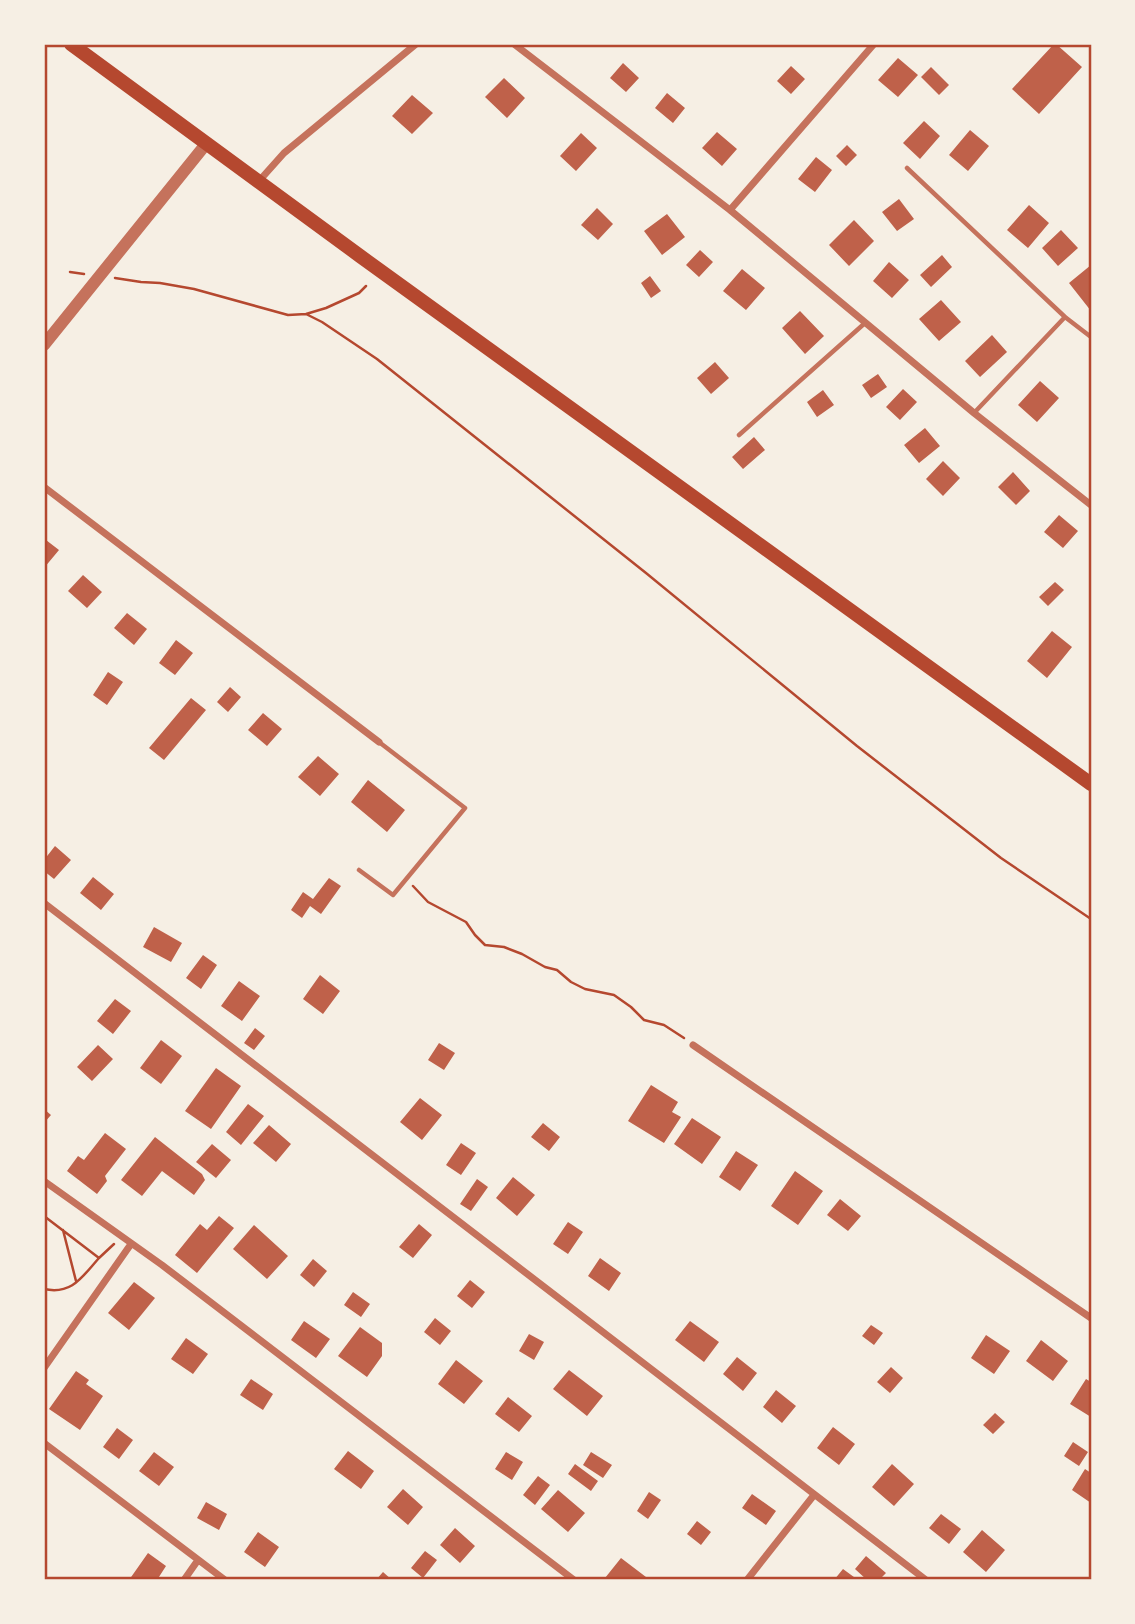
<svg xmlns="http://www.w3.org/2000/svg" width="1135" height="1624" font-family="'PT Serif',serif">
  <rect width="100%" height="100%" fill="#f6efe4"/>
  <path fill="#bf614a" d="M1054,44H1056L1082,67L1039,114L1012,89Z
    M898,58L918,75L898,97L878,80Z
    M623,63L639,78L626,92L610,78Z
    M791,66L805,79L791,94L777,81Z
    M931,67L949,85L939,95L921,77Z
    M504,78L525,98L507,118L485,97Z
    M667,93L685,108L673,123L655,108Z
    M412,95L433,113L412,134L392,116Z
    M924,121L940,136L920,159L903,143Z
    M970,130L989,146L968,171L949,155Z
    M717,132L737,149L722,166L702,148Z
    M581,133L597,148L576,171L560,156Z
    M847,145L857,155L846,166L836,156Z
    M816,157L832,170L815,192L798,179Z
    M899,199L914,219L897,231L882,212Z
    M1029,205L1049,223L1028,248L1007,230Z
    M597,208L613,224L598,240L581,225Z
    M667,214L685,237L662,255L644,231Z
    M854,220L874,241L849,266L829,245Z
    M1061,230L1078,248L1058,266L1042,248Z
    M700,250L713,262L699,277L686,265Z
    M942,255L952,267L931,287L920,275Z
    M889,262L909,280L892,298L873,281Z
    M1091,265V311L1069,283Z
    M742,269L765,288L746,310L723,291Z
    M650,276L661,291L651,298L641,283Z
    M941,300L961,322L939,341L919,319Z
    M800,311L824,336L805,354L782,328Z
    M992,335L1007,352L980,377L965,361Z
    M715,362L729,378L711,394L697,378Z
    M878,374L887,387L871,398L862,385Z
    M1040,381L1059,398L1037,422L1018,405Z
    M903,389L917,402L900,420L886,407Z
    M823,390L834,405L817,417L807,402Z
    M925,428L940,446L919,463L904,445Z
    M754,437L765,450L743,469L732,457Z
    M943,461L960,478L943,496L926,479Z
    M1013,472L1030,491L1016,505L998,487Z
    M1059,515L1078,531L1063,548L1044,532Z
    M46,540L59,550L44,568V543Z
    M83,575L102,592L87,608L68,591Z
    M1055,582L1064,590L1048,606L1039,597Z
    M127,613L147,629L134,645L114,628Z
    M1052,631L1072,647L1047,678L1027,661Z
    M176,640L193,653L175,675L159,663Z
    M108,672L123,682L107,705L93,695Z
    M230,687L241,697L228,712L217,702Z
    M191,698L206,710L164,760L149,748Z
    M263,713L282,729L267,746L248,730Z
    M318,756L339,774L320,796L298,777Z
    M368,780L405,810L387,832L351,802Z
    M55,846L71,860L54,879L44,871V860Z
    M93,877L114,894L101,910L80,893Z
    M329,878L341,886L321,914L310,906L302,918L291,910L303,892L313,899Z
    M154,927L182,943L171,962L143,947Z
    M203,955L217,965L201,989L186,978Z
    M320,975L340,991L323,1014L303,999Z
    M239,981L260,996L242,1021L221,1006Z
    M115,999L131,1011L113,1034L97,1021Z
    M255,1028L265,1036L254,1050L244,1043Z
    M161,1040L182,1056L161,1084L140,1068Z
    M439,1043L455,1053L444,1070L428,1060Z
    M98,1045L113,1059L92,1081L77,1067Z
    M216,1068L241,1086L211,1129L185,1111Z
    M651,1085L678,1102L672,1112L681,1117L664,1143L628,1121Z
    M420,1098L442,1115L422,1140L400,1122Z
    M248,1104L264,1116L241,1145L226,1132Z
    M44,1109L51,1115L44,1123Z
    M692,1118L721,1137L702,1164L674,1144Z
    M543,1123L560,1137L549,1151L531,1137Z
    M269,1125L291,1144L276,1162L253,1143Z
    M105,1133L126,1149L105,1176L107,1181L97,1194L67,1171L78,1156L84,1160Z
    M155,1137L202,1174L205,1180L194,1195L162,1171L142,1196L121,1180Z
    M461,1143L476,1153L461,1175L446,1165Z
    M212,1144L231,1160L216,1178L196,1162Z
    M736,1151L758,1165L740,1191L719,1177Z
    M795,1171L823,1191L798,1225L771,1206Z
    M513,1177L535,1195L517,1216L496,1198Z
    M477,1179L488,1187L471,1211L460,1204Z
    M840,1199L861,1216L848,1231L827,1215Z
    M219,1216L234,1228L197,1273L175,1255L200,1224L207,1230Z
    M568,1222L583,1232L568,1254L553,1244Z
    M419,1224L432,1235L413,1258L399,1247Z
    M254,1225L288,1256L267,1279L233,1249Z
    M600,1258L621,1273L609,1291L588,1276Z
    M313,1259L327,1271L314,1287L300,1275Z
    M470,1280L485,1292L472,1308L457,1296Z
    M134,1282L155,1298L129,1330L108,1313Z
    M353,1292L370,1304L361,1317L344,1305Z
    M435,1318L451,1331L440,1345L424,1332Z
    M304,1321L330,1339L316,1358L291,1340Z
    M690,1321L719,1342L704,1362L675,1340Z
    M871,1325L883,1333L874,1345L862,1336Z
    M360,1327L382,1343V1356L367,1377L338,1356Z
    M529,1334L544,1342L534,1360L519,1351Z
    M986,1335L1010,1351L994,1374L971,1358Z
    M186,1338L208,1354L193,1374L171,1359Z
    M1041,1340L1068,1361L1053,1381L1026,1361Z
    M737,1357L757,1373L743,1391L723,1374Z
    M456,1360L483,1381L464,1404L438,1384Z
    M891,1367L903,1378L890,1393L877,1382Z
    M569,1370L603,1396L587,1416L553,1389Z
    M76,1371L89,1380L86,1384L103,1396L80,1430L49,1409Z
    M251,1379L273,1394L263,1410L240,1395Z
    M1086,1379L1091,1382V1417L1070,1404Z
    M776,1390L796,1406L782,1423L763,1407Z
    M508,1397L532,1416L519,1432L495,1414Z
    M995,1413L1005,1422L993,1434L983,1425Z
    M833,1427L855,1444L839,1465L817,1448Z
    M117,1428L133,1440L119,1459L103,1447Z
    M1073,1442L1088,1452L1079,1466L1064,1456Z
    M348,1451L374,1471L361,1489L334,1469Z
    M154,1452L174,1467L159,1486L139,1471Z
    M506,1452L523,1462L512,1480L495,1469Z
    M591,1452L612,1465L603,1478L583,1465Z
    M575,1464L598,1481L591,1491L568,1474Z
    M892,1464L914,1484L894,1506L872,1487Z
    M1085,1469L1091,1473V1503L1072,1490Z
    M538,1476L550,1485L535,1505L523,1495Z
    M403,1489L423,1507L408,1525L387,1507Z
    M558,1490L585,1513L568,1532L541,1509Z
    M649,1492L661,1500L648,1519L637,1511Z
    M752,1494L776,1511L766,1525L742,1508Z
    M206,1502L227,1514L219,1530L197,1518Z
    M941,1514L961,1529L949,1544L929,1528Z
    M697,1521L711,1532L701,1545L687,1534Z
    M455,1528L475,1546L460,1563L440,1545Z
    M982,1530L1005,1550L986,1572L963,1552Z
    M258,1532L279,1547L265,1567L244,1552Z
    M425,1551L437,1560L423,1578L411,1568Z
    M148,1553L166,1566L157,1580H129Z
    M866,1556L886,1573L879,1580H867L855,1569Z
    M621,1558L646,1577L644,1580H608L605,1578Z
    M843,1569L858,1580H834Z
    M383,1572L392,1580H376Z"/>
  <g fill="none" stroke-linecap="round" stroke-linejoin="round">
    <path stroke="#b5482f" stroke-width="2.5" d="M70,272L84,274
      M115,278L141,282L160,283L194,289L288,315L306,314L326,308L359,293L366,286
      M306,314L322,322L377,359L646,573L857,746L1001,858L1091,919
      M413,886L428,902L466,922L475,935L485,945L504,947L522,954L545,967L557,970L571,982L585,989L614,995L631,1007L644,1020L664,1025L684,1038
      M44,1216L99,1258L114,1244
      M63,1230L76,1281
      M44,1289C72,1295 82,1277 99,1258"/>
    <path stroke="#c5725c" stroke-width="4.5" d="M907,168L1065,317L1091,337
      M974,413L1065,317
      M739,435L865,323
      M359,870L393,895L465,808L379,742"/>
    <path stroke="#c5725c" stroke-width="7" d="M514,44L730,210L974,413L1091,505
      M259,181L284,153L416,44
      M730,210L874,44
      M44,487L379,742
      M44,903L926,1580
      M693,1045L1091,1318
      M44,1181L162,1265L574,1580
      M44,1368L131,1244
      M44,1443L225,1580
      M184,1580L198,1560
      M747,1580L814,1495"/>
    <path stroke="#c5725c" stroke-width="12" d="M44,345L206,144"/>
    <path stroke="#b5482f" stroke-width="14" d="M71,44L360,256L1091,784"/>
  </g>
  <rect width="1135" height="1624" fill="none" stroke="#f6efe4" stroke-width="91"/>
  <rect x="46" y="46" width="1044" height="1532" fill="none" stroke="#b5482f" stroke-width="2.5"/>
</svg>
